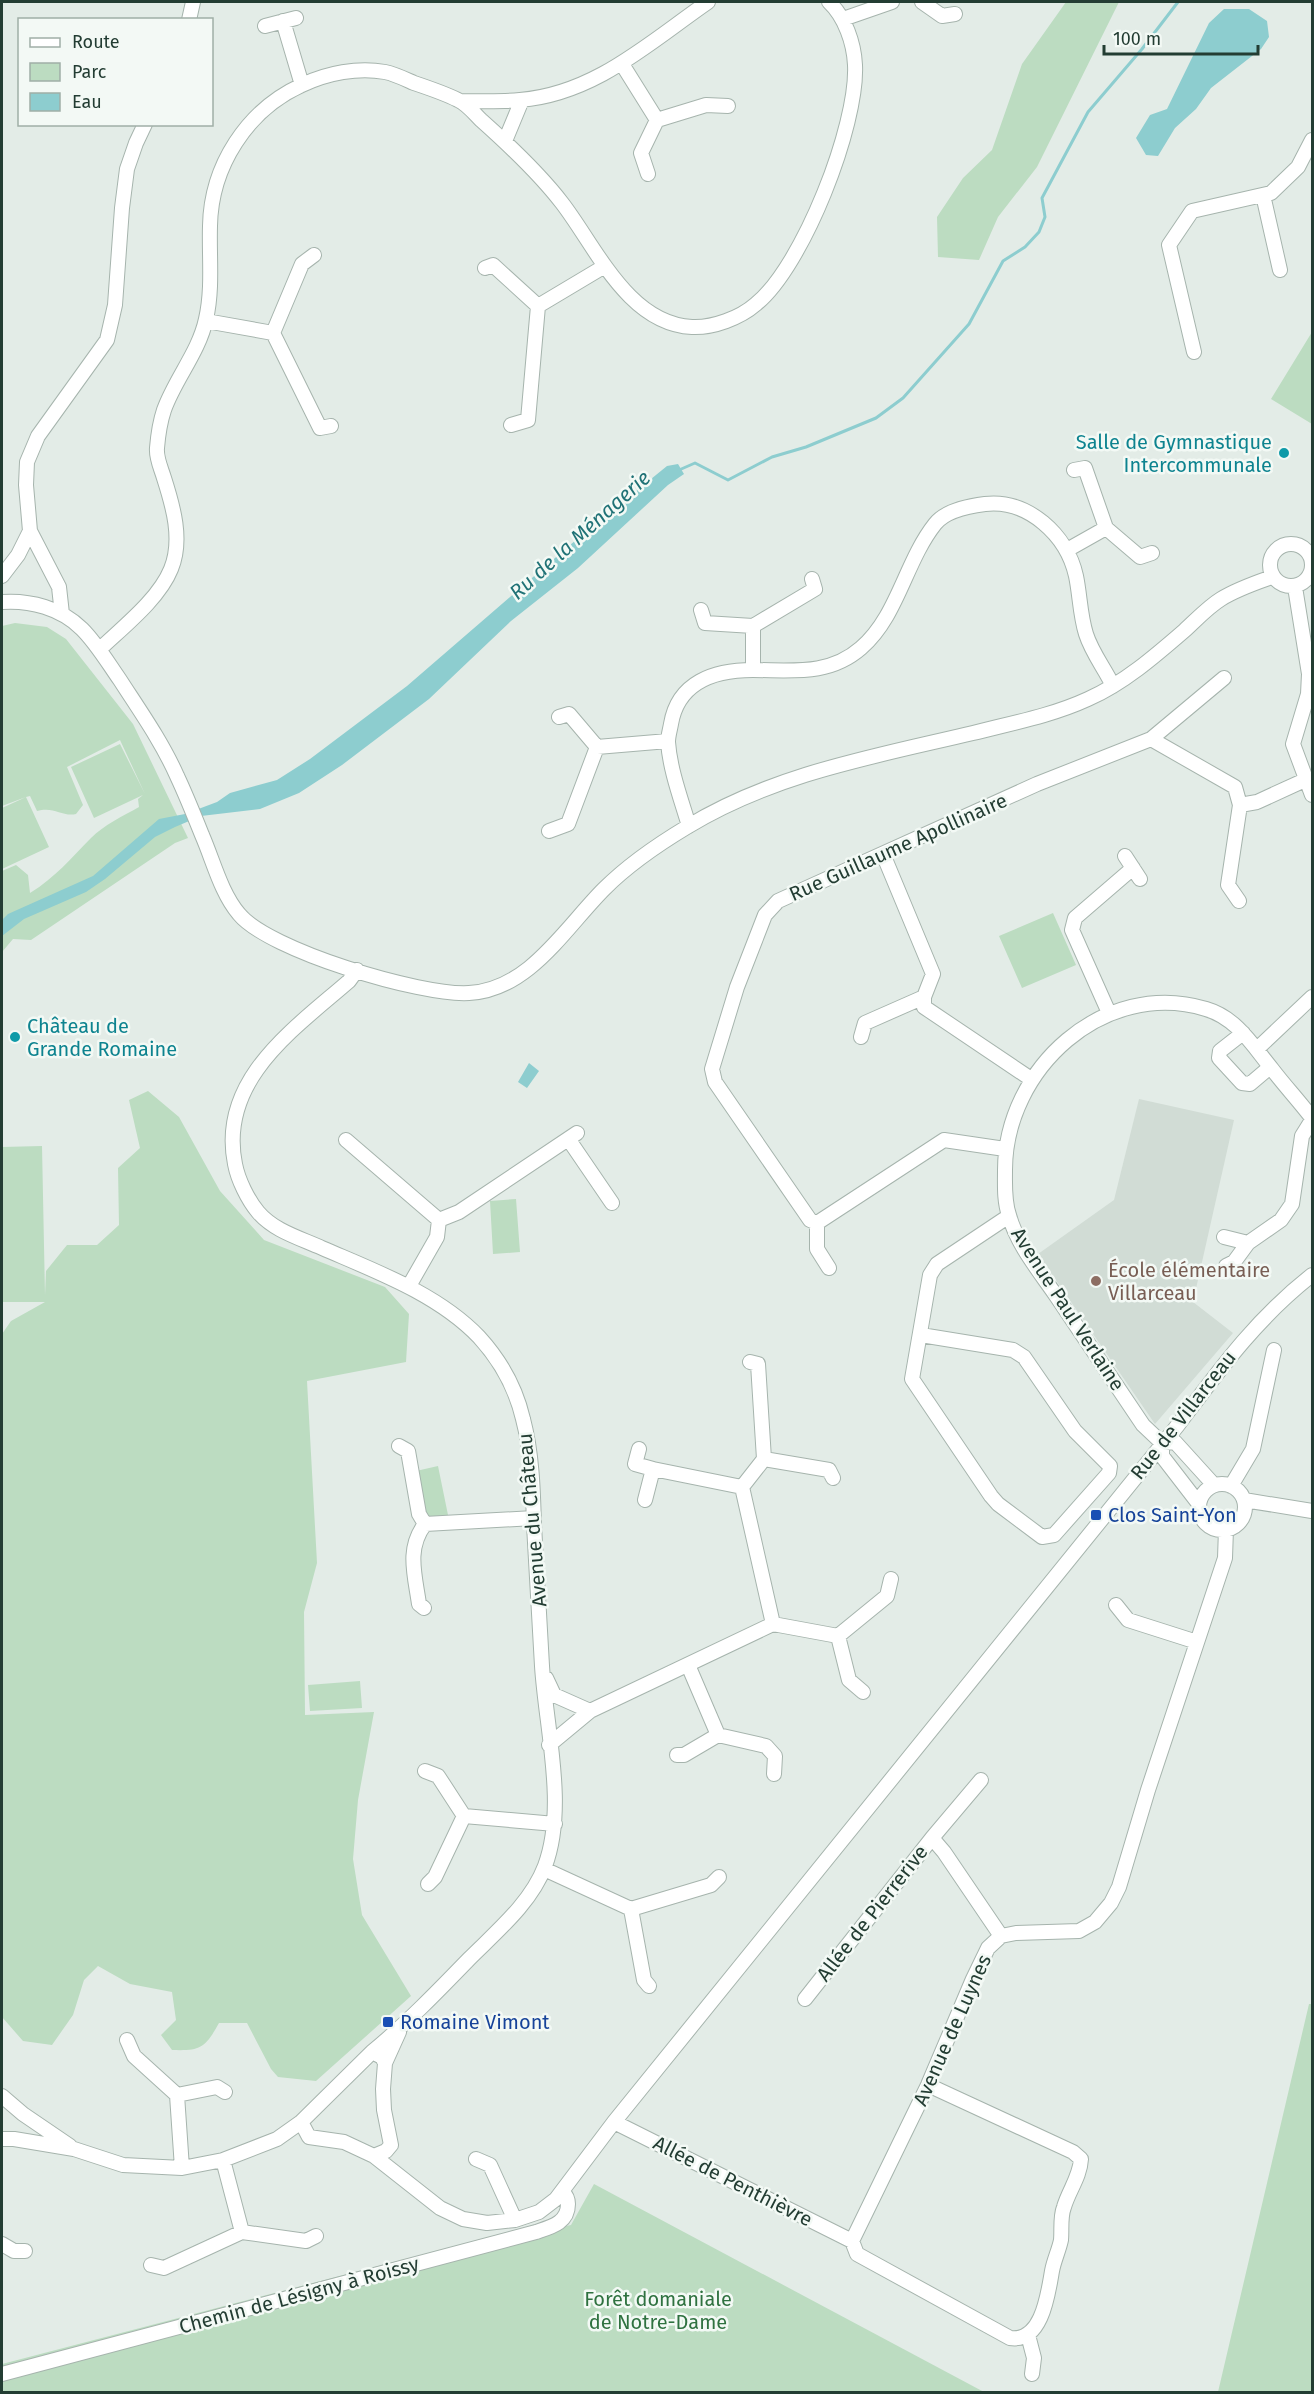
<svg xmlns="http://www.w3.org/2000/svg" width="1314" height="2394" font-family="'Fira Sans',sans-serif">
  <rect width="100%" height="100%" fill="#e3ece7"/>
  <path fill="#d1dcd5" d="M1139,1099L1234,1120L1193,1302L1233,1333L1155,1424L1038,1254L1114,1200Z"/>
  <path fill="#bcdcc1" d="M1066,2H1119L1037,167L998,217L979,260L938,257L937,217L963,178L992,150L1022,64Z
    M1312,332V424L1271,399Z
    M15,623L47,627L66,639L133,724L188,838L175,843L31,940L13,939L2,952V871L16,865L28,875L30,893C56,877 70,859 91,838C104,825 123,816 139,807L138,799L143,795L94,818L71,767L120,744L145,794L120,740L67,767L83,805L76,814C62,817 54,806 37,811L30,796L26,797L49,847L2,869V808L26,797L2,806V626Z
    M1053,913L1076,965L1022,988L999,936Z
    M148,1091L179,1117L220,1191L264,1240L385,1287L409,1314L406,1362L307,1381L317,1563L304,1612L305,1715L374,1712L358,1800L353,1859L362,1915L411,1996L316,2081L278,2077L271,2069L247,2023H219C205,2048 201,2051 172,2050L161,2035L176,2020L172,1992L130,1984L98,1966L84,1980L73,2015L52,2045L23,2041L2,2017V1334L11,1321L45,1302H2V1147L42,1146L45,1295L46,1271L67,1245H97L119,1225L118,1168L140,1148L129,1100Z
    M516,1199L520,1252L493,1254L490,1201Z
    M438,1466L448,1515L426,1520L416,1471Z
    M360,1681L362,1708L310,1711L308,1685Z
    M1309,2004H1312V2392H1218Z
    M594,2184L984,2392H2V2364L405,2259L571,2225Z"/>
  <path fill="#8dcdcf" d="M1224,9H1249L1267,21L1269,37L1261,49L1211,88L1196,109L1175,128L1158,156L1146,155L1136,138L1150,115L1167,109L1209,23Z
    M678,464L684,474L668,485L578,568L511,621L429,699L342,765L299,793L260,809L201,816L175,827L155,837L105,879L86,892L24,919L2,936V920L8,914L93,876L159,819L185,814L217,802L230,793L277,780L310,759L407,686L570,545L667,466Z
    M529,1063L539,1071L527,1088L518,1082Z"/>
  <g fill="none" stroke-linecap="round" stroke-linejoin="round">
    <path stroke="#8dcdcf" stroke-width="3" d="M679,470L695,463L728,480L772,457L806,447L876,418L903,398L969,324L1003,261L1025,247L1039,232L1045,217L1042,198L1088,112L1142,49L1178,2"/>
    <defs>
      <path id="minor" d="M922,2L942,16L955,14
        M843,19L892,2
        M189,20L193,2
        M283,21L302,85
        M265,26L296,18
        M622,64L657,120L641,153L648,174
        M461,101C481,101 501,102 520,100C595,94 650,42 708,2
        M657,120L706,105L728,106
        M505,141L522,100
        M1263,195L1280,270
        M485,268L493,265L538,306
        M206,321L273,333L302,264L314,255
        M273,333L320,428L331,426
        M1194,352L1169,245L1192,211L1271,193L1298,167L1312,140
        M511,425L528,420L538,306L605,266
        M1106,528L1140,557L1152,553
        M1270 565a21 21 0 1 1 42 0a21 21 0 1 1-42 0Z
        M1067,550L1106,528L1085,468L1074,470
        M2,576L18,555L30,531
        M1295,587L1309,674L1308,694L1293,744L1312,795
        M2,602C30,600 61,608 82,629C97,644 108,663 120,680C140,711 162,742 177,776C186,795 194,815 202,835C213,860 221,893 239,914C268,950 421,996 469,993C529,990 565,928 604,889C628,865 657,845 687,827C773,774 876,756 973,733C1012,723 1051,716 1088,699C1124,683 1155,656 1185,630C1196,620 1208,607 1221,599C1237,589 1255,583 1272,577
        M701,610L705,623L753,626
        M62,614L59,587L30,531L26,485L27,462L38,436L107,340L115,305L122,208L127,169L136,143L145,124
        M753,626L815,589L812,579
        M100,649C123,627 159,599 171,569C183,540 173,506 164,478C161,468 156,458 157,448C158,436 160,422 164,410C175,379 199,352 206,319C213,288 209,257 210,226C211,166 247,110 302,85C327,73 358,67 385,72C395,74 405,79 414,83C429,88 444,93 458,100C467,104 474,113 481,120C509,145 539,173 562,203C596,247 628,324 692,327C713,328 740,318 756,304C803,266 858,125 855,65C854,43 845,17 829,2
        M753,670V626
        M559,717L569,714L597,747
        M1151,739L1224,678
        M1240,805L1257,802L1305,780
        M689,826C681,799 670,770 668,742C668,736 670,730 671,724C678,682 714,670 753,670C792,670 829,676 861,648C898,616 905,562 935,524C945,511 969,506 985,504C1028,499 1067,535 1076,576C1080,595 1080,615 1086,634C1092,653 1105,669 1113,686
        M549,831L568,824L597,747L668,741
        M883,854L933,974L924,997V1007L1031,1079
        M1125,856L1140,879
        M357,970L349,981C294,1029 218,1080 235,1164C238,1180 248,1200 258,1212C274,1231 300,1238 322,1248C375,1271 438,1294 479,1337C500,1360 516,1389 523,1419C532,1453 533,1490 534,1525C537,1572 539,1619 542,1666C546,1729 567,1807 545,1866C531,1903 497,1931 469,1959C438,1991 407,2023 372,2052
        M1109,1013L1072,930L1075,918L1133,868
        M1243,1033L1220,1051L1219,1058L1242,1083L1250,1084L1270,1067
        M861,1037L865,1023L924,997
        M1258,1048L1312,997
        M346,1140L439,1220L437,1237L409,1286
        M569,1140L612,1203
        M1005,1149L944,1140L817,1223L810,1220L715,1082L712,1069L737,987L765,915L778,901L1037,784L1151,739L1235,787L1240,805L1228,885L1239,901
        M439,1220L459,1212L577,1133
        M817,1223V1249L829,1268
        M1224,1237L1248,1243L1234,1262L1226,1266
        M1248,1243L1281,1220L1292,1204L1302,1136L1312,1120
        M921,1335L1013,1350L1024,1357L1075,1431L1110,1466L1109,1473L1054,1535L1042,1537L998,1504L991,1496L912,1379L930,1275L937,1264L1009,1216
        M750,1362L758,1364L764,1459
        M1162,1443L1143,1425C1114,1382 1085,1339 1057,1297C1040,1272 1017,1245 1009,1215C1004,1201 1005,1185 1005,1170C1005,1069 1104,978 1206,1009C1237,1018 1253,1046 1272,1069C1285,1086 1299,1101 1312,1118
        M1162,1443V1456L1199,1504
        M1162,1443L1175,1442L1214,1485
        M399,1446L408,1451L419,1514L425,1524L534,1518
        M639,1449L635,1464L653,1469L645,1500
        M764,1459L829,1470L833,1478
        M1199 1507a23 23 0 1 1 46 0a23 23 0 1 1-46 0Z
        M1231,1486L1253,1449L1274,1350
        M742,1487L764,1459
        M1244,1500L1312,1511
        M1116,1605L1128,1620L1197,1642
        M424,1608L419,1604C415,1575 406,1549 425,1524
        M773,1624L838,1636L887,1596L891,1579
        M838,1636L849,1680L863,1692
        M688,1665L718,1735L766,1746L775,1756L774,1774
        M546,1678L554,1695L590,1711
        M549,1745L590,1711L773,1624L742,1487L653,1469
        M677,1755H684L718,1735
        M425,1771L438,1776L464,1816L555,1824
        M932,1838L981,1780
        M544,1869L631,1909L711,1885L719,1877
        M428,1884L435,1877L464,1816
        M631,1909L644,1980L649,1986
        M805,1999L932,1838L944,1852L1001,1936
        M127,2040L134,2056L177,2095L182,2168
        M385,2063L382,2057L372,2052L301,2122L309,2137L344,2142L374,2156L386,2151L391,2145L384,2110L383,2089L385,2063L399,2032
        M928,2085L1073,2152L1081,2159C1080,2177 1069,2190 1064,2207C1060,2217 1062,2229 1061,2240C1059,2250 1054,2260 1052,2271C1048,2294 1042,2343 1010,2338L857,2254L852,2241L928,2085L973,1979L988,1948L1001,1936L1016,1933L1079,1931L1095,1922L1111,1903L1119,1887L1148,1790L1225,1558L1226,1529
        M177,2095L217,2087L225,2092
        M2,2096L23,2114L70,2146
        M614,2122L852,2241
        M2,2139H14L74,2149L123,2165L182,2168L223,2160L277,2139L301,2122
        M374,2156L440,2208L463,2219L487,2223L515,2220L539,2212L556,2199L614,2122L1178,1425C1220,1369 1256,1319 1312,1275
        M476,2159L490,2165L515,2220
        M242,2232L306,2241L316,2236
        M2,2244L14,2251H25
        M151,2265L164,2268L242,2232L223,2160
        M1028,2335L1034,2358L1032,2374
        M2,2374L536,2232C551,2227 568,2223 568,2204C568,2198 566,2195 562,2191"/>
    </defs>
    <use href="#minor" stroke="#a6b4ad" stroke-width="16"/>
    <use href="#minor" stroke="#fff" stroke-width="14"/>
  </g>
  <g fill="#0f9aa8" stroke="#f3f9f5" stroke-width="2">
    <circle cx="1284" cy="453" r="6"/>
    <circle cx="15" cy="1037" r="6"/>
  </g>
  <circle fill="#8d6e63" stroke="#f3f9f5" stroke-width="2" cx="1096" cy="1281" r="6"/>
  <g fill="#1a4fb4" stroke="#f3f9f5" stroke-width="2">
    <rect x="1090" y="1509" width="12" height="12" rx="3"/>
    <rect x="382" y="2016" width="12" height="12" rx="3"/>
  </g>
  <g text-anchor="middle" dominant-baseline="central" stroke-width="5" stroke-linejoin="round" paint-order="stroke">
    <g font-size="20" fill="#0d838f" stroke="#f3f9f5" text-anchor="end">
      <text x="1272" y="442">Salle de Gymnastique<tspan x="1272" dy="23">Intercommunale</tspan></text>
      <text x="27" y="1026" text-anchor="start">Château de<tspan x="27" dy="23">Grande Romaine</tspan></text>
    </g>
    <g font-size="20" fill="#233d33" stroke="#f3f9f5">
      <text transform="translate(898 847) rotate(-24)">Rue Guillaume Apollinaire</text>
      <text transform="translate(1068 1309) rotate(57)">Avenue Paul Verlaine</text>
      <text transform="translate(1183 1415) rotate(-52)">Rue de Villarceau</text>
      <text transform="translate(532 1520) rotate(-95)">Avenue du Château</text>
      <text transform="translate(872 1913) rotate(-52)">Allée de Pierrerive</text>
      <text transform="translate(952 2030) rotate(-66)">Avenue de Luynes</text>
      <text transform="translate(733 2181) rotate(27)">Allée de Penthièvre</text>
      <text transform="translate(299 2295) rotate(-15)">Chemin de Lésigny à Roissy</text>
    </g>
    <g font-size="20" fill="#785e54" stroke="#f3f9f5" text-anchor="start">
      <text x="1108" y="1270">École élémentaire<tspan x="1108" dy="23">Villarceau</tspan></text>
    </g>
    <g font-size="20" fill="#164399" stroke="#f3f9f5" text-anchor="start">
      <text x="1108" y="1515">Clos Saint-Yon</text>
      <text x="400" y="2022">Romaine Vimont</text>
    </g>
    <g font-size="20" fill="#2f7240" stroke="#f3f9f5">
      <text x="658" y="2299">Forêt domaniale<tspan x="658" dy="23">de Notre-Dame</tspan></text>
    </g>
    <g font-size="21" font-style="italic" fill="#207276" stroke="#f3f9f5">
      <text transform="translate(580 535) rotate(-42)">Ru de la Ménagerie</text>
    </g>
  </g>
  <rect width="1314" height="2394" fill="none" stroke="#233d33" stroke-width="6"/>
  <rect x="18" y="18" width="195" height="108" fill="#f3f9f5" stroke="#a0aea7" stroke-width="1.5"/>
  <rect x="30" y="38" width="30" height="9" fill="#ffffff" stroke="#a0aea7" stroke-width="1.5"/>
  <text x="72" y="48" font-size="18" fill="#233d33">Route</text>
  <rect x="30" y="63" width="30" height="18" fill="#bcdcc1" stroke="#a0aea7" stroke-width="1.5"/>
  <text x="72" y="78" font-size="18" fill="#233d33">Parc</text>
  <rect x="30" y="93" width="30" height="18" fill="#8dcdcf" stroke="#a0aea7" stroke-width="1.5"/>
  <text x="72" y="108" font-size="18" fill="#233d33">Eau</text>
  <path d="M1104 45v9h154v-9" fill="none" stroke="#233d33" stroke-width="3"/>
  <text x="1113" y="45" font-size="18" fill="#233d33" stroke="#f3f9f5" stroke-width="4.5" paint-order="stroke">100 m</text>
</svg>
